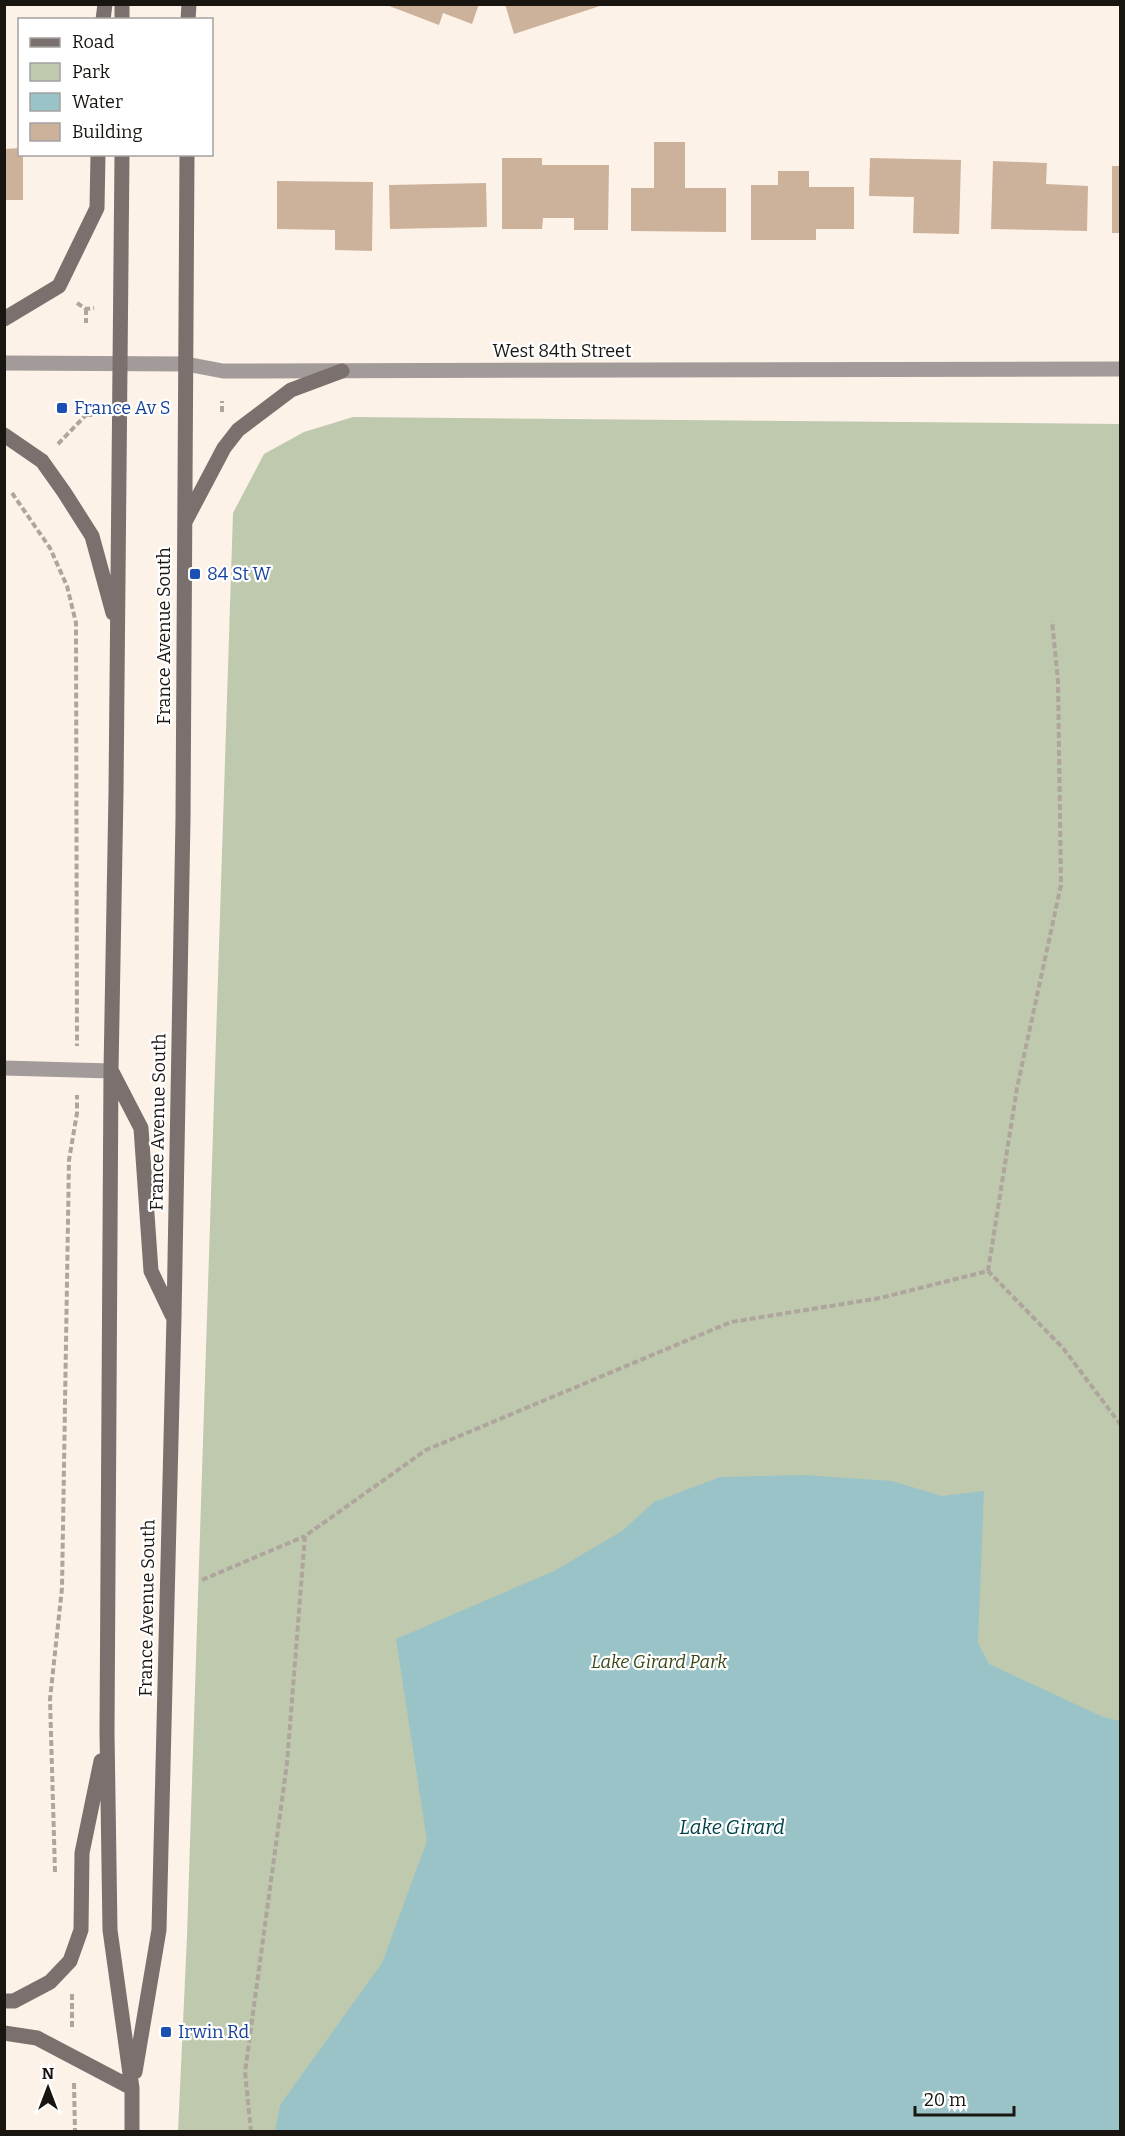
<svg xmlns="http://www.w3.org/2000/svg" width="1125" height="2136" font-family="Bitter,serif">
  <rect width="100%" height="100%" fill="#fdf2e7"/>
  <path fill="#bfc9ae" d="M353,417L1120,424V2131L178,2132L187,1936L233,513L264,454L304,432Z"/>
  <path fill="#9ac3c8" d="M804,1475L892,1481L942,1496L984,1491L978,1643L989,1664L1103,1717L1120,1721V2131H275L280,2105L382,1963L427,1841L396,1639L554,1571L622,1531L654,1502L720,1477Z"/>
  <path fill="#ccb29a" d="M384,4H479L472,24L443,13L439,25Z
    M505,4H603V5L514,34Z
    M654,142H685V188H726V232L631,231V188H654Z
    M20,148V154H23V200H4V149Z
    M502,158H542V165H609L608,230H574V218H543L542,229H502Z
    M870,158L961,160L959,234L913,233L914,197L869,196Z
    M993,161L1047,163L1046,184L1088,186L1087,231L991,229Z
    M1112,166H1120V233H1112Z
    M778,171H809V187H854V229H816V240H751V185H778Z
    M277,181L373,182L372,251L335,250V230L277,229Z
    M486,183L487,227L390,229L389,185Z"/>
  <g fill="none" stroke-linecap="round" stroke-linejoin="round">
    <path stroke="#aea59d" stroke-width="4" stroke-dasharray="6 3" stroke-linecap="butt" d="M77,303L86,309L94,308
      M86,309V323
      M222,412V401
      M86,415H92
      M58,444L86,415V402
      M12,493L50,548L67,586L76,623L77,1046
      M988,1271L1017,1088L1061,885L1058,681L1052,621
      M202,1580L305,1536
      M55,1872L50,1699L62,1588L69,1160L77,1113V1095
      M72,1994V2028
      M74,2083L75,2132
      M251,2132L245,2072L287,1763L305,1536L426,1450L731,1322L880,1298L988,1271L1063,1348L1120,1424"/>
    <path stroke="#a29b99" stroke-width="15" d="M4,1068L111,1071"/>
    <path stroke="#a29b99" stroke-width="15" d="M4,363L186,364L223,371L1120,369"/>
    <path stroke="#7a716e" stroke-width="15" d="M122,4V20
      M103,20L105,4
      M188,20L189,4
      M122,154L116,792L111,1071L107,1732L110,1930L132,2088V2132
      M4,319L59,286L97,208L98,154
      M4,435L42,461L64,492L92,536L113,613
      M186,520L224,448L238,430L291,390L342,371
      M112,1072L141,1128L151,1271L172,1315
      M4,2001H14L50,1982L70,1961L81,1930L82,1853L101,1761
      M4,2033L37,2038L132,2088
      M135,2072L159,1930L174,1317L183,819L187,154"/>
  </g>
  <g fill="#1a4fb4" stroke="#fff" stroke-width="2">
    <rect x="56" y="402" width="12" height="12" rx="3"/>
    <rect x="189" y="568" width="12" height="12" rx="3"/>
    <rect x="160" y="2026" width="12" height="12" rx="3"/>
  </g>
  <g text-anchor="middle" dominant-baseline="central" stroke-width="4.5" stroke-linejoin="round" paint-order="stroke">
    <g font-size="18" fill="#191511" stroke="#fff">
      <text x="562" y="351">West 84th Street</text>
      <text transform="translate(164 636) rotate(-90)">France Avenue South</text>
      <text transform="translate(158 1122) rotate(-89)">France Avenue South</text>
      <text transform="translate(147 1608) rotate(-89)">France Avenue South</text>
    </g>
    <g font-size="18" fill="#164399" stroke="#fff" text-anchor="start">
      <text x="74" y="408">France Av S</text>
      <text x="207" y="574">84 St W</text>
      <text x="178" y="2032">Irwin Rd</text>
    </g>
    <g font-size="18" font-style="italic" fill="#394716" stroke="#fff">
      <text x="659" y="1662">Lake Girard Park</text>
    </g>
    <g font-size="20" font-style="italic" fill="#004349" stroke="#fff">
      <text x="732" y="1827">Lake Girard</text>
    </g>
  </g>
  <rect width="1125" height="2136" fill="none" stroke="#191511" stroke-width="12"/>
  <rect x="18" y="18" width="195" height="138" fill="#ffffff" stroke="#a3a1a0" stroke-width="1.5"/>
  <rect x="30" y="38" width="30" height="9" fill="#7a716e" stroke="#a3a1a0" stroke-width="1.5"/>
  <text x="72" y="48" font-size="18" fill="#191511">Road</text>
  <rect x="30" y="63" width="30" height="18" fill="#bfc9ae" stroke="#a3a1a0" stroke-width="1.5"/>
  <text x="72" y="78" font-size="18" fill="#191511">Park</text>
  <rect x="30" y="93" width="30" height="18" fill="#9ac3c8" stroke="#a3a1a0" stroke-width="1.5"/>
  <text x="72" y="108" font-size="18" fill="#191511">Water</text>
  <rect x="30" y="123" width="30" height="18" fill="#ccb29a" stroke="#a3a1a0" stroke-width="1.5"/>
  <text x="72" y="138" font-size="18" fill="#191511">Building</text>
  <g transform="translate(48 2088)" stroke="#ffffff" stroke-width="4.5" paint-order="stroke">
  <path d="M0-4.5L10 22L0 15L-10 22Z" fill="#191511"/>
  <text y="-9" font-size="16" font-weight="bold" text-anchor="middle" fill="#191511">N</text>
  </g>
  <path d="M915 2106v9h99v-9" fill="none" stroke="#191511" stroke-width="3"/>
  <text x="924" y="2106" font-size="18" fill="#191511" stroke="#ffffff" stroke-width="4.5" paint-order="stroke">20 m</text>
</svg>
